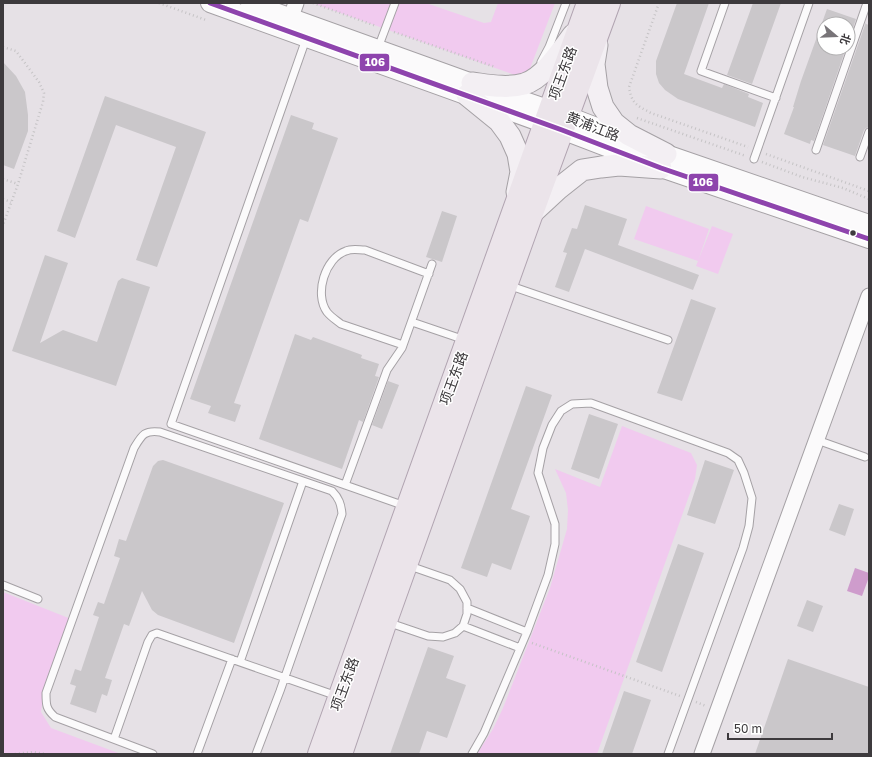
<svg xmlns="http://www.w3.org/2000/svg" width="872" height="757" font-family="'Golos Text','Noto Sans SC',sans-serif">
  <rect width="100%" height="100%" fill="#e6e1e6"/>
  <path fill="#f1caef" d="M316,3H426L484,23L491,22L498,3H555L526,79L315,4Z
    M646,206L709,229L698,261L634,239Z
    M712,226L733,234L718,274L696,266Z
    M622,426L691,453L697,465L695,479L597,754H477L493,729L503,708L550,588L567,529L568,510L566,493L555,469L600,487Z
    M3,592L71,619L43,697L41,712L51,728L121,754H3Z"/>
  <path fill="#ce9ccc" d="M855,568L869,573V577L862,596L847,591Z"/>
  <path fill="#cac7ca" d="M677,3H709L684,74L722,88L724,84L749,94L748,97L763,103L755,127L678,99L665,90L659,83L656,74V61Z
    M753,3H781L752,84L727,75Z
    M827,9L856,19L848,43V24H824V48H846L814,141L811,140L810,144L784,134L794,107H793L801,81Z
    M866,22V24L869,25V127L866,128L864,130L855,156L823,145Z
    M3,62L16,76L25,92L28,115V131L14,169L3,165Z
    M105,96L206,132L157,267L136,260L176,147L116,125L75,238L57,231Z
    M291,115L314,123L312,129L338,138L308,222L300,219L234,403L241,405L235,422L208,413L211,406L190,399Z
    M585,205L627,219L618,245L699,275L693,290L585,249L569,292L555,287L567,253L563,252L572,228L577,229Z
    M442,211L457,216L442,262L426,257Z
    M45,255L68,263L40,343L63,330L97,342L118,281L122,278L150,287L116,386L12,351Z
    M691,299L716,308L682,401L657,393Z
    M295,334L311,340L313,337L362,355L361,358L379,364L375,376L379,377L363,422L359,420L342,469L259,439Z
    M388,381L399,385L382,429L372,425Z
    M526,386L552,395L511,509L530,516L511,570L492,563L487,577L461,568Z
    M589,414L618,424L599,479L571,469Z
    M163,460L284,503L234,643L158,615L152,610L142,591L129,626L124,624L105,678L112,680L107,696L102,694L96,713L70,704L76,686L70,684L75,669L81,671L99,617L93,615L98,602L104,604L120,558L114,556L119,539L126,541L153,466L158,461Z
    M705,460L734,470L715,524L687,515Z
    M839,504L854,509L845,536L829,530Z
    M678,544L704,553L662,672L636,662Z
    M807,600L823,606L813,632L797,626Z
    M428,647L454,656L446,678L466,685L447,738L427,731L419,754H390Z
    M788,659L869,687V754H755Z
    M624,691L651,700L632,754H602Z"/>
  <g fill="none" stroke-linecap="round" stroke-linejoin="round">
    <defs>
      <path id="service" d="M725,3L701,71L776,98
        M306,39L171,424L405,506
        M378,48L395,3
        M541,62L549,47L566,3
        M816,150L867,3
        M860,157L869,132
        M754,159L809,3
        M508,285L668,340
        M412,322L465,340
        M403,345L341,324C336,320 331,317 327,312C314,294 325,258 346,251C352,248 359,250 365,250L429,274
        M817,440L865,457
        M345,485L387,370L402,348L432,264
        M3,585L38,599
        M467,608L527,632
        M387,622L428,636L443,637L455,633L463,626L467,614V602L460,589L450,580L407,565
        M463,626L520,648
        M240,662L303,481
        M114,739L148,642L152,635L157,633L337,696
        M153,754L55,717C46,709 46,705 46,693L134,448C142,435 144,430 160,432L332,491C339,498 341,504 342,514L280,691L256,754
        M197,754L232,659
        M472,754L484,733L527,632L548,575L555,544V524L538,473L543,448L552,425L561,411L572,404L591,403L728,453L738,460L744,473L752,498L749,526L743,548L668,754"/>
      <path id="minor" d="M287,28L296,3
        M702,754L869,296"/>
      <path id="tertiary" d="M210,3L562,130L661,168L869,239
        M250,3L472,83L568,116L666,154L869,224"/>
      <path id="secondary" d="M597,45L594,64L597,88L603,107L614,123L629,135L666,154
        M472,83C488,85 507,89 524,84C543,79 562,50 573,35
        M467,95L499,121L510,136L518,154L521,172L517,192
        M532,213L558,189L582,170L601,167L619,165L661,168"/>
      <path id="primary" d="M319,754L588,3
        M341,754L386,621L532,213L609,3"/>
    </defs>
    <use href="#service" stroke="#a5a1a5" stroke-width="9"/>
    <use href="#minor" stroke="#a5a1a5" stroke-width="17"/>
    <use href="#tertiary" stroke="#a5a1a5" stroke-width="20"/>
    <use href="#secondary" stroke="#a5a1a5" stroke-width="23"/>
    <use href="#primary" stroke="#b1a4b1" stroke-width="24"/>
    <path stroke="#c5c3c5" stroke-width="2.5" stroke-dasharray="1 3" stroke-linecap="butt" d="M159,3L206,20
      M313,3L376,26
      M659,3L629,87C632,104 636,105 651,113L748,147
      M394,32L495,67
      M3,47L16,51L39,82L44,93L43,102L18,184L3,225
      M637,118L746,156
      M766,154L869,191
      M762,162L802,177L843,188L869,199
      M3,179L18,184
      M3,199L11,202
      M532,643L680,696
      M696,702L706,706
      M15,754L33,752L46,754"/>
    <use href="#service" stroke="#fbfafb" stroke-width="7"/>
    <use href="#minor" stroke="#fbfafb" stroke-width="15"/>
    <use href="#tertiary" stroke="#fbfafb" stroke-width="18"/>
    <use href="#secondary" stroke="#f3eff3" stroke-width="21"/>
    <use href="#primary" stroke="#ebe4ea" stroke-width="22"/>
    <defs>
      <path id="bus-1" d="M210,3L562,130L661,168L869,239"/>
    </defs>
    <use href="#bus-1" stroke="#fff" stroke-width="8"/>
    <use href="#bus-1" stroke="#8e44ad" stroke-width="5"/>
  </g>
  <circle fill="#3d3a3d" stroke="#fff" stroke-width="1.5" cx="853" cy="233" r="3.5"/>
  <g text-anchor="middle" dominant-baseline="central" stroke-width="3" stroke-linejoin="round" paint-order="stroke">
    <g font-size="14" fill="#3d3a3d" stroke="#fff">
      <text transform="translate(562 73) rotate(-70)">项王东路</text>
      <text transform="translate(593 126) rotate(21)">黄浦江路</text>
      <text transform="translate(453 378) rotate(-70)">项王东路</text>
      <text transform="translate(344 684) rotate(-70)">项王东路</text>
    </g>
  </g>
  <g stroke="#fff" stroke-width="1.5">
    <rect x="359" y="53" width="31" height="19" rx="4" fill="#8e44ad"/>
    <rect x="688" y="173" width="31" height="19" rx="4" fill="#8e44ad"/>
  </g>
  <g font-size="11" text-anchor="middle" font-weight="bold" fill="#fff">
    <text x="375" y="66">106</text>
    <text x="703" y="186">106</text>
  </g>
  <rect width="872" height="757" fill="none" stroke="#3d3a3d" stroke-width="8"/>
  <g transform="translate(836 36) rotate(109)"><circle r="19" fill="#ffffff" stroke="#b1b0b1"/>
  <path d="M0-3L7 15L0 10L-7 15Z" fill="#787478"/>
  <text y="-6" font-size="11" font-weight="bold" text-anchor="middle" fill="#3d3a3d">北</text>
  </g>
  <path d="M728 733v6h104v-6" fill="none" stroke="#3d3a3d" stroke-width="2"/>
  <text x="734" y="733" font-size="12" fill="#3d3a3d" stroke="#ffffff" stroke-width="3" paint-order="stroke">50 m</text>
</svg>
